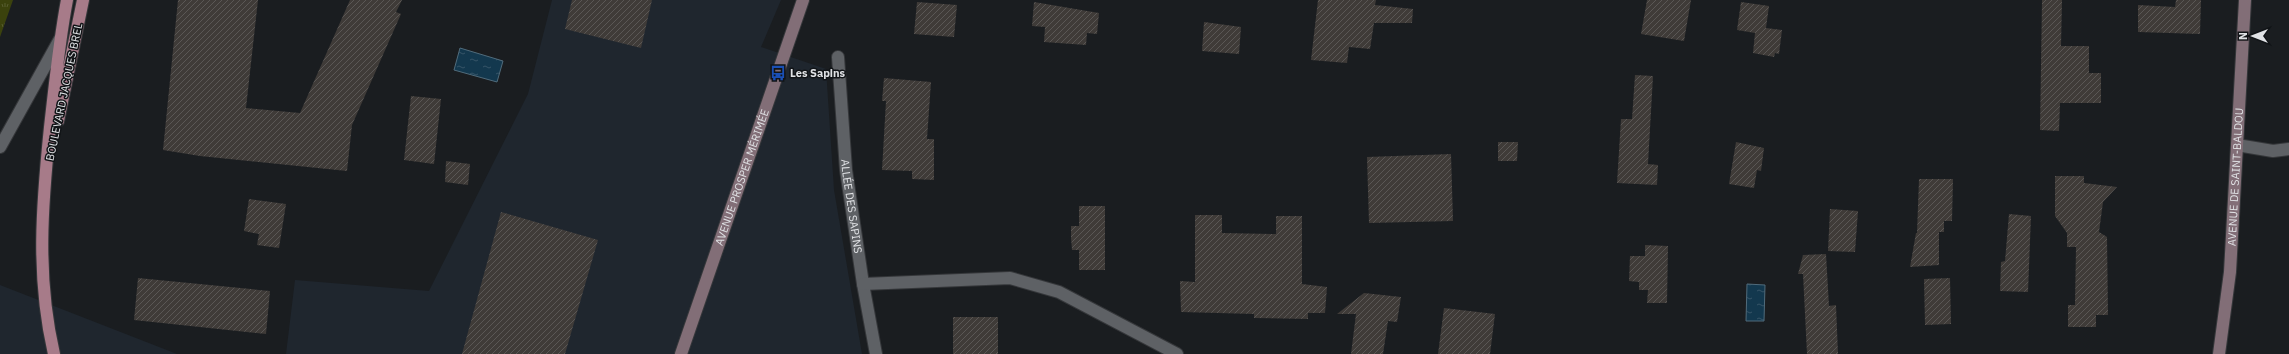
<svg xmlns="http://www.w3.org/2000/svg" width="2289" height="354" font-family="'IBM Plex Sans',sans-serif">
  <defs>
    <pattern id="grass-tufts" width="24" height="20" patternUnits="userSpaceOnUse"><rect width="24" height="20" fill="#3b420d"/><path d="M3 7l-1-3M5 7V3M7 7l1-3M15 17l-1-3M17 17v-4M19 17l1-3" fill="none" stroke="#575d30"/></pattern>
    <pattern id="water-ripples" width="26" height="14" patternUnits="userSpaceOnUse"><rect width="26" height="14" fill="#13384e"/><path d="M2 4q2-2 4 0t4 0M15 11q2-2 4 0t4 0" fill="none" stroke="#355467"/></pattern>
    <pattern id="building-hatch" width="6" height="6" patternUnits="userSpaceOnUse"><rect width="6" height="6" fill="#3f3b38"/><path d="M-1 1l2-2M0 6l6-6M5 7l2-2" fill="none" stroke="#5a5755"/></pattern>
  </defs>
  <rect width="100%" height="100%" fill="#1a1d20"/>
  <path fill="#1f262e" d="M552,0H781L761,47L826,69L834,190L862,354H286L295,280L429,291L528,94Z
    M0,285L177,354H0Z"/>
  <path fill="url(#grass-tufts)" d="M0,0H13L0,37Z"/>
  <path fill="url(#water-ripples)" stroke="#506b7b" d="M460,48L503,61L497,82L454,70Z
    M1747,284L1765,285L1764,321H1746Z"/>
  <path fill="url(#building-hatch)" d="M178,0H258L246,108L300,113L350,0H402L396,12L401,14L352,125L347,171L200,156L163,150Z
    M572,0H652L641,48L565,29Z
    M1318,0H1376L1375,5L1413,9L1412,23H1374L1370,49L1349,47L1347,63L1311,60Z
    M1647,0H1691L1684,41L1641,34Z
    M2042,0H2062L2061,46H2089V73H2101V103H2060L2059,131L2040,130Z
    M2176,0H2201L2200,34L2138,32V5L2175,7Z
    M917,2L957,5L954,37L914,34Z
    M1034,2L1099,13L1097,34L1087,33L1086,45L1044,42L1045,27L1032,26Z
    M1741,2L1769,6L1766,28L1782,30L1779,54L1775,53L1774,57L1753,53L1755,33L1737,30Z
    M1204,22L1241,27L1239,54L1202,51Z
    M1635,75L1653,76L1648,164L1658,165L1657,185L1617,183L1621,119H1632Z
    M884,78L931,82L927,139H934V180L912,179V171L882,170L886,101H882Z
    M411,96L441,99L434,164L404,160Z
    M1498,142H1518L1517,161H1498Z
    M1736,142L1764,148L1761,171L1757,170L1754,188L1729,184Z
    M1451,154L1453,221L1369,223L1367,157Z
    M446,161L470,164L468,185L445,182Z
    M2055,176H2084V183L2117,187L2103,202L2099,232L2107,237L2108,315H2096V327H2068V305H2075L2076,247H2067V233L2055,216Z
    M1919,179H1953L1952,221H1944V232H1939V265L1910,267L1916,233H1917Z
    M249,199L286,204L279,248L257,245L259,234L244,231Z
    M1079,206H1105V270H1079V250H1072L1071,238V226H1079Z
    M1830,209L1858,211L1855,252L1828,251Z
    M501,212L598,240L565,354H462Z
    M2009,214L2031,216L2028,292L2000,291L2001,262L2005,261Z
    M1195,215H1222V233L1276,234V216H1302V284L1327,287L1325,313H1308V319L1254,318V314L1181,312L1180,281L1195,282Z
    M1645,245L1668,246L1667,303H1647L1648,290H1639V282L1629,281L1630,256H1645Z
    M1826,254L1829,306L1836,305L1838,354H1807L1803,274H1798L1803,255Z
    M138,278L270,291L266,334L134,320Z
    M1950,278L1951,324L1925,325L1924,279Z
    M1364,293L1401,297L1397,322L1388,321L1383,354H1351L1356,314H1337Z
    M1444,308L1495,314L1490,354H1438Z
    M953,317H998V354H953Z"/>
  <g fill="none" stroke-linecap="round" stroke-linejoin="round">
    <defs>
      <g id="street">
        <path id="s1" d="M838,57L846,170L863,284L876,354"/>
        <path d="M2237,145L2273,151L2289,149"/>
        <path d="M0,147L60,39"/>
        <path d="M863,284L1010,278L1059,292L1177,354"/>
      </g>
      <g id="secondary">
        <path id="s2" d="M681,354L803,0"/>
        <path id="s3" d="M2219,354L2230,272L2245,0"/>
      </g>
      <path id="primary" d="M58,121L83,0
        M54,354C36,277 42,205 50,127C55,84 59,42 67,0"/>
    </defs>
    <use href="#street" stroke="#35373a" stroke-width="14"/>
    <use href="#secondary" stroke="#35373a" stroke-width="14"/>
    <use href="#primary" stroke="#35373a" stroke-width="14"/>
    <use href="#street" stroke="#5e6165" stroke-width="12"/>
    <use href="#secondary" stroke="#826e77" stroke-width="12"/>
    <use href="#primary" stroke="#a77b89" stroke-width="12"/>
  </g>
  <defs>
    <symbol id="bus-bare" viewBox="-9 -9 18 18"><path d="M-5-6H5V4H4V6H2V4H-2V6H-4V4H-5ZM-3.5-4V0h7V-4ZM-3.5 1.2v1.5H-2V1.2ZM2 1.2v1.5H3.5V1.2Z" fill="#1a4fb4" stroke="#111417" stroke-width="2.5" paint-order="stroke"/></symbol>
  </defs>
  <g fill-rule="evenodd">
    <use href="#bus-bare" x="767" y="62" width="22" height="22"/>
  </g>
  <g text-anchor="middle" dominant-baseline="central" stroke-width="3" stroke-linejoin="round" paint-order="stroke">
    <g font-size="11" font-weight="bold" fill="#e0e2e5" stroke="#111417" text-anchor="start">
      <text x="790" y="73">Les Sapins</text>
    </g>
    <g font-size="11" fill="#e0e2e5" stroke="#111417">
      <text transform="translate(64 92) rotate(-78)">BOULEVARD JACQUES BREL</text>
      <text stroke="none"><textPath href="#s2" startOffset="187">AVENUE PROSPER MÉRIMÉE</textPath></text>
      <text stroke="none"><textPath href="#s3" startOffset="178">AVENUE DE SAINT-BALDOU</textPath></text>
      <text stroke="none"><textPath href="#s1" startOffset="150">ALLÉE DES SAPINS</textPath></text>
    </g>
  </g>
  <g transform="translate(2253 36) rotate(270)" stroke="#111417" stroke-width="3" paint-order="stroke">
  <path d="M0-3L7 15L0 10L-7 15Z" fill="#e0e2e5"/>
  <text y="-6" font-size="11" font-weight="bold" text-anchor="middle" fill="#e0e2e5">N</text>
  </g>
</svg>
